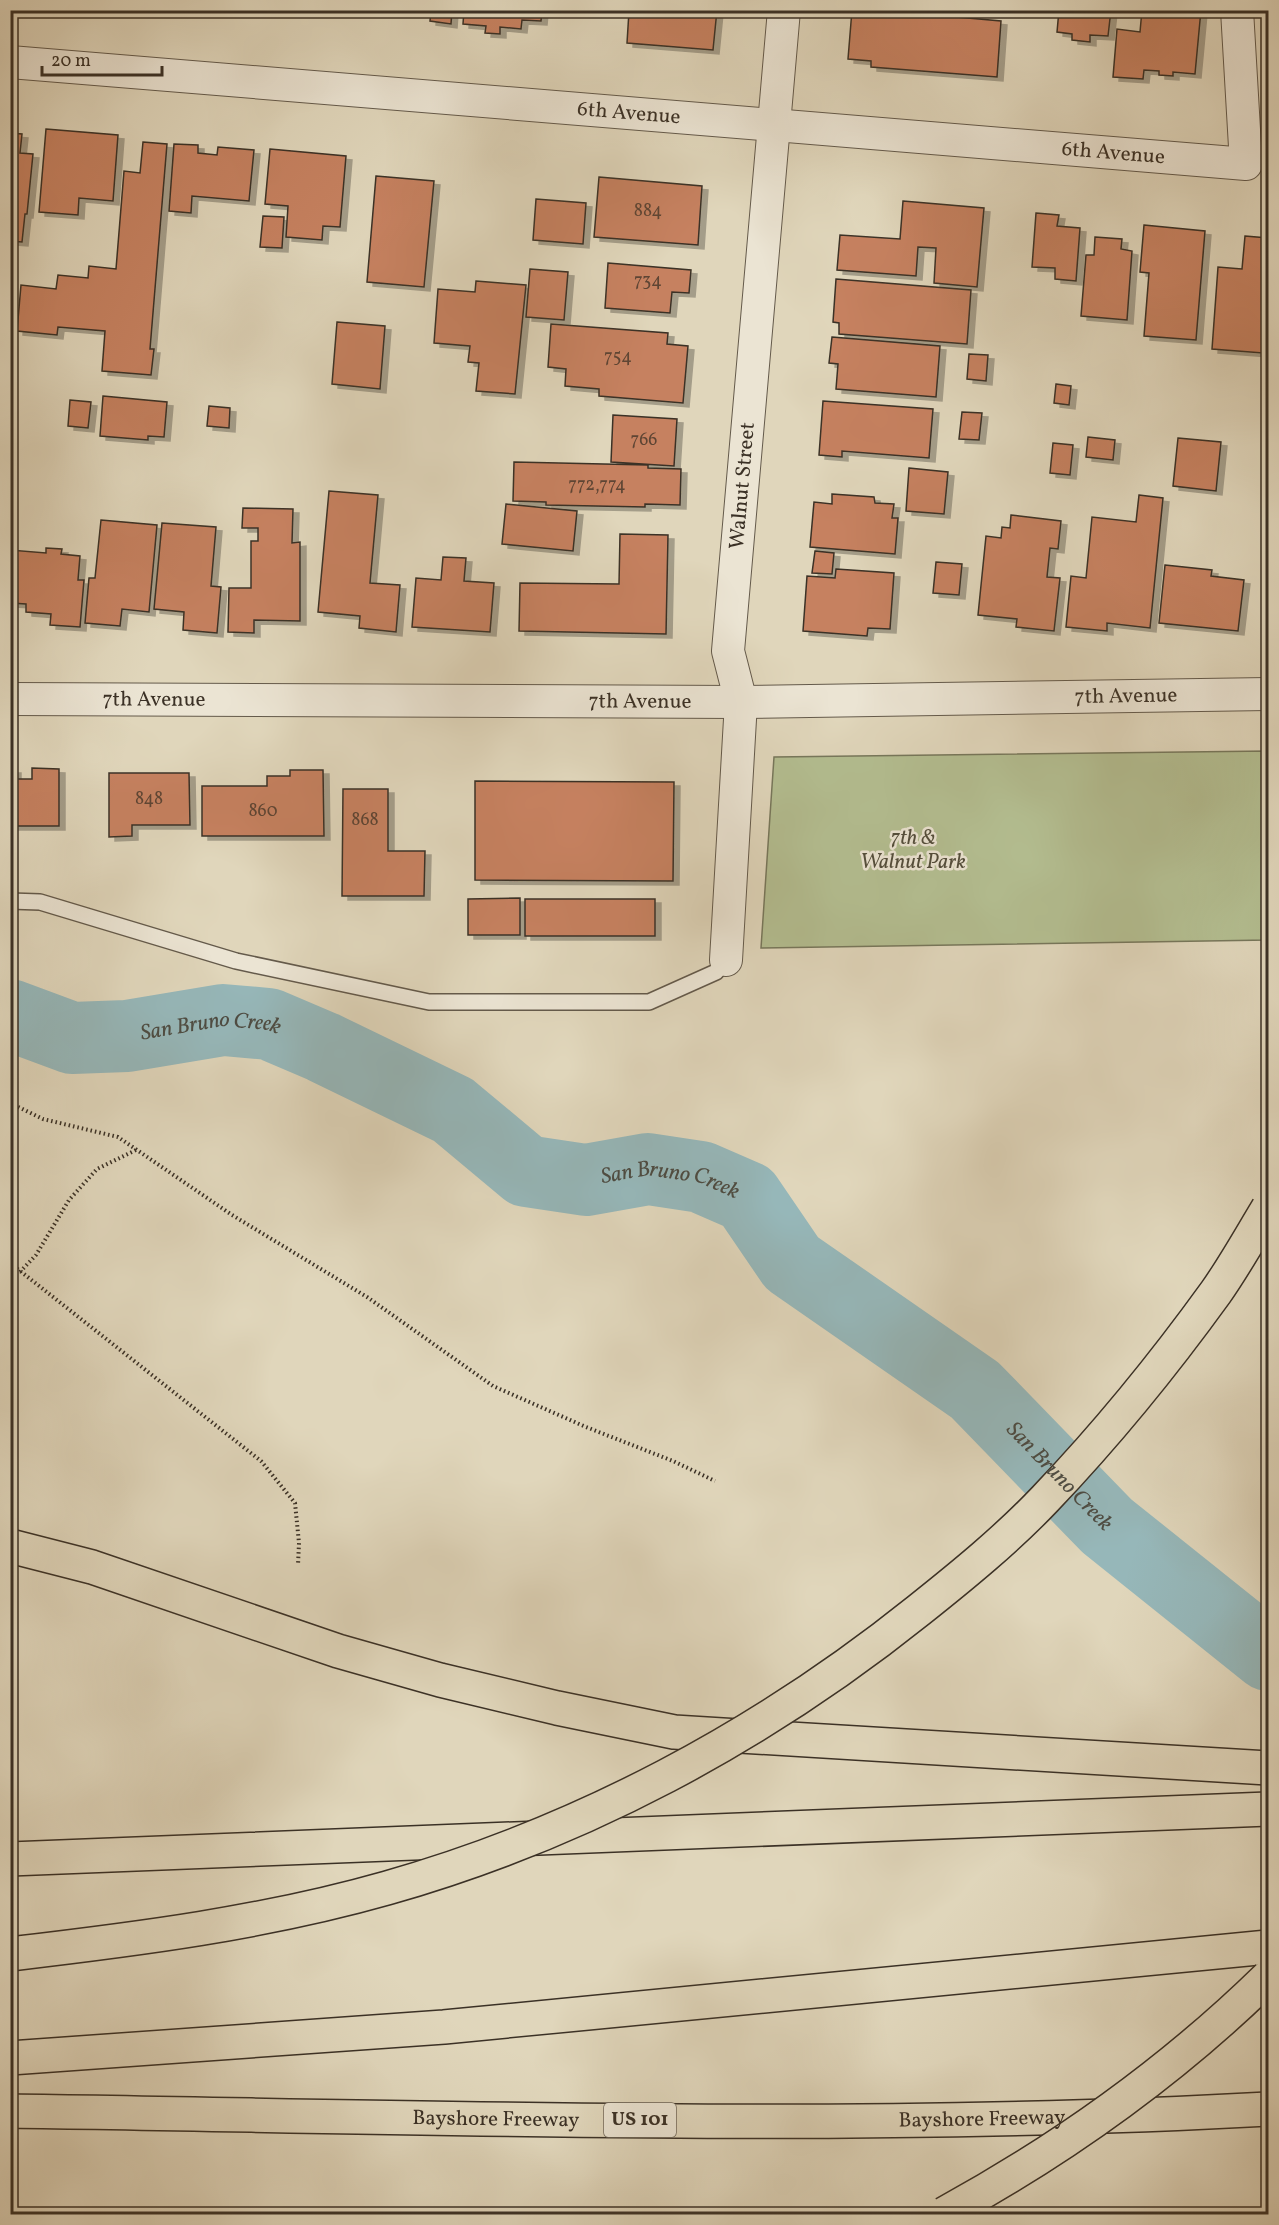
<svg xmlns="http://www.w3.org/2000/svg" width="1279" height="2225" font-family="Vollkorn,serif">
  <defs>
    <filter id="shadow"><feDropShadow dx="6" dy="4" stdDeviation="0" flood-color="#0004"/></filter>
  </defs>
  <rect width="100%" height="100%" fill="#e0d6bb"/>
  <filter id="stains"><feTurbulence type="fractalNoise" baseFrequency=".00333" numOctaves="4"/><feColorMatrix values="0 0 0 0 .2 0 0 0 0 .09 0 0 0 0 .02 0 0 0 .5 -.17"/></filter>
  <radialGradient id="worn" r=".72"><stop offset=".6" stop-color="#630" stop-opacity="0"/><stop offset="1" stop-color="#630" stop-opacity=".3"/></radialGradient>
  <path fill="#b3bd90" stroke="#77775b" stroke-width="1.5" d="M1268,751V940L761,948L774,757Z"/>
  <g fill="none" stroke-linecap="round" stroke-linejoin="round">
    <path stroke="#96b7b9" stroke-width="72" id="s1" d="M10,1015L72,1038L127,1036L223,1020L269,1024L323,1047L453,1110L526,1171L586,1180L648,1169L701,1177L747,1197L792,1263L975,1390L1107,1526L1268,1655"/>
  </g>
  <path fill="#c68160" stroke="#3b3126" stroke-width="1.5" filter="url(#shadow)" d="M431,10H452L451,24L430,21Z
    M464,10H542L541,21L522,20L521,29L500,27V34L485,33L486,26L463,24Z
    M717,10L713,50L627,43L629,11L625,10Z
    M852,10H878L1001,21L997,77L871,67V61L848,59Z
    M1059,10H1111L1108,36L1090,35V42L1072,40V34L1057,32Z
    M1142,10H1201L1195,74L1173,72V76L1159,75V71L1144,70L1143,79L1113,77L1117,29L1140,32Z
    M46,129L118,135L113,201L79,198L78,215L39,212Z
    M10,133L22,134L20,153L33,154L27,214H25L22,242L10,241Z
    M143,142L167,144L150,349H154L151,375L102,371L105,331L58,327L57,335L17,331L21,285L56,289L58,275L88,278L89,266L116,269L124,171L140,173Z
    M174,144L198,145V153L217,155L218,147L254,150L249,201L192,196L191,213L169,211Z
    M270,149L346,156L340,227L323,226L322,240L286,237L288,206L265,204Z
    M376,176L434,181L424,287L367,282Z
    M599,177L702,186L698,245L594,237Z
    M536,199L586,203L583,244L533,240Z
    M903,201L984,208L977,287L934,283L936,248L918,247L916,276L837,270L840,235L900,239Z
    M1036,213L1059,215L1057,226L1080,228L1076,281L1055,279V268L1032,267Z
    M263,216L284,217L282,248L260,247Z
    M1144,225L1205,231L1196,340L1144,336L1149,273L1140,272Z
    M1245,236L1268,238V324H1266L1263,353L1212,349L1218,267L1242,269Z
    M1095,237L1122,239L1121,249L1132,251L1127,320L1081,316L1086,255H1094Z
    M608,263L691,270L689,293L672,292L670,313L605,308Z
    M530,269L568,272L564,320L526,317Z
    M836,279L971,290L967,344L839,334V323L833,322Z
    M476,281L526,285L515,394L476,391L479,363L468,362L470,346L434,343L438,289L475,292Z
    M337,322L385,326L380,389L332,384Z
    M551,324L668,333L667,344L688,346L683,403L599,396V389L565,386L566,369L548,367Z
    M832,337L940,346L936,397L836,389L838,364L829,363Z
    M969,354L988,355L986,381L967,379Z
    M1056,384L1071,386L1069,405L1054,403Z
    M103,396L167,402L164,437L148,436V440L100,436Z
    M70,400L91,402L88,428L68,426Z
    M823,401L933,409L929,458L842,451V457L819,455Z
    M209,406L230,408L229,428L207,426Z
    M962,412L982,413L979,440L959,439Z
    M613,415L677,419L674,466L611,462Z
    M1088,437L1115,440L1113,460L1086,457Z
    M1178,438L1221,442L1216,491L1173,486Z
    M1053,443L1073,445L1070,475L1050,473Z
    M514,462L648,465V468L681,469L680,505L645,504V507L546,505V502L513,501Z
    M909,468L948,472L944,514L906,511Z
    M329,491L378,495L370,583L400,585L396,632L359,628L360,616L318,612Z
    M832,494L874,497L875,503L894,504L892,518H898L895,554L810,547L814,502L832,504Z
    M1139,495L1163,498L1150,628L1107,623V631L1066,627L1071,576L1086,578L1092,517L1136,522Z
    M506,504L577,511L573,551L502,544Z
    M243,508L293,509L292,543L300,542V621L254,620V633L228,632L229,588H251V541H258V528H242Z
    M1011,515L1061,521L1058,549L1050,548L1047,577L1060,578L1054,631L1016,627L1017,619L978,615L986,536L1001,538L1002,527L1010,528Z
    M101,520L157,525L149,612L122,609L120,626L85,623L89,578H95Z
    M162,523L216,527L211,586L221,587L217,633L183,630L184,612L154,609Z
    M620,534L668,535L666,634L519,631L520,583L619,584Z
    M46,548L62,549L61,554L80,556L78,580H84L80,627L50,625L51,614L26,612V604L10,603V550L46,553Z
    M815,551L834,553L832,574L812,573Z
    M443,557L466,558L464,581L494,583L490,632L412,627L416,578L441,580Z
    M936,562L962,564L959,595L933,593Z
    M1165,565L1212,570L1211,576L1244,580L1238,631L1159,623Z
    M836,569L894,573L890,629L868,628L867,636L803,631L807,576L835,578Z
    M32,768L59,769V826H10V769H15V779H32Z
    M290,770H323L324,836H202V786H267V776H290Z
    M109,773H189L190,825H132V836L109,837Z
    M475,781L674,782L673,881L475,880Z
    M343,789H388V851H425L424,896H342Z
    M520,898V935H468V899Z
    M525,899H655V936H525Z"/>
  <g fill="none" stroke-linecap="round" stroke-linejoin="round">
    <defs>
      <path id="service" d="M10,901L40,902L236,961L429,1002H649L716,972L726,960"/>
      <g id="minor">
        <path id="s2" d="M10,62L1246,164L1237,10"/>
        <path id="s3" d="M10,699L741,702L1268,694"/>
        <path id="s4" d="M726,960L741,702L728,651L784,10"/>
      </g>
      <g id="motorway">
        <path d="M10,1546L92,1567L338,1651L440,1680L557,1708L674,1732L1268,1768"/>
        <path d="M10,1859L1268,1809"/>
        <path d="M10,2058L444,2027L1268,1947"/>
        <path id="s5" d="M10,2111C430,2117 850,2132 1268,2109"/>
      </g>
    </defs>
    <use href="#service" stroke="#645a4b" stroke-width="18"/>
    <use href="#minor" stroke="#645a4b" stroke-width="34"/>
    <use href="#motorway" stroke="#3b3126" stroke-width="36"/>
    <path stroke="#3b3126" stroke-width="4" stroke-dasharray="1.5 3" stroke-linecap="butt" d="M10,1103L43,1119L118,1137L232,1215L367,1297L493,1386L586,1427L673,1461L715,1481
      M10,1263L261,1461L295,1503L299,1543L298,1565
      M20,1272L36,1255L69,1200L97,1169L136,1150"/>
    <use href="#service" stroke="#ebe4d3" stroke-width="15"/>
    <use href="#minor" stroke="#ebe4d3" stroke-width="32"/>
    <use href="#motorway" stroke="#e0d6bb" stroke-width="33"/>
    <defs>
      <path id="motorway-bridge" d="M10,1954C138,1939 264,1923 387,1888C581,1833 762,1736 919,1610C963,1575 1007,1539 1045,1499C1107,1434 1164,1364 1216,1292C1235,1265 1251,1236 1268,1208
        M944,2214C1061,2150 1172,2071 1268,1977"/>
    </defs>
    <use href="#motorway-bridge" stroke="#3b3126" stroke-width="36" stroke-linecap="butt"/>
    <use href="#motorway-bridge" stroke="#e0d6bb" stroke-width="33"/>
  </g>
  <g text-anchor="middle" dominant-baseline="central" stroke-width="5" stroke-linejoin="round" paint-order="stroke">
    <g font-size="18" fill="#5e4534">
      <text x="648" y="211">884</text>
      <text x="648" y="281">734</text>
      <text x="618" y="357">754</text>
      <text x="644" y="440">766</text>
      <text x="597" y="485">772,774</text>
      <text x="149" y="799">848</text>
      <text x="263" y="811">860</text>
      <text x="365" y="820">868</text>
    </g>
    <rect fill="#ebe4d3" stroke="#70675a" stroke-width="1.5" x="604" y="2103" width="72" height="34" rx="4.5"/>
    <g font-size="20" font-weight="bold" fill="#3b3126">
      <text x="640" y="2120">US 101</text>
    </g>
    <g font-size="21" fill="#3b3126" stroke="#ebe4d3">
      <text stroke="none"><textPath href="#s2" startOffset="621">6th Avenue</textPath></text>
      <text stroke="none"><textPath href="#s2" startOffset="1107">6th Avenue</textPath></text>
      <text stroke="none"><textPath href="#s4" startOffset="477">Walnut Street</textPath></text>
      <text stroke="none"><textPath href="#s3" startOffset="1116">7th Avenue</textPath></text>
      <text stroke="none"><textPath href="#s3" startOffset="144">7th Avenue</textPath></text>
      <text stroke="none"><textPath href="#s3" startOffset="630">7th Avenue</textPath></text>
      <text stroke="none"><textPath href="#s5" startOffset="486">Bayshore Freeway</textPath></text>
      <text stroke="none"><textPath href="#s5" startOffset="972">Bayshore Freeway</textPath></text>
    </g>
    <g font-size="21" font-style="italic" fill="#534d3b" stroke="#ebe4d3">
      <text x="913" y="838">7th &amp;<tspan x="913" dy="24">Walnut Park</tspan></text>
    </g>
    <g font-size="22" font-style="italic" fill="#4d4c43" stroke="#ebe4d3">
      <text stroke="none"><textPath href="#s1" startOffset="206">San Bruno Creek</textPath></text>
      <text stroke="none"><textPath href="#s1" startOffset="710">San Bruno Creek</textPath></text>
      <text stroke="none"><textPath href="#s1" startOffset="1214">San Bruno Creek</textPath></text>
    </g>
  </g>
  <rect width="1279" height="2225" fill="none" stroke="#e0d6bb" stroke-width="36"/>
  <rect x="12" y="12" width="1255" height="2201" fill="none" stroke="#3b3126" stroke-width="3"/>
  <rect x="18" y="18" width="1243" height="2189" fill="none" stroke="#3b3126" stroke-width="1.5"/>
  <path d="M42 66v9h120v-9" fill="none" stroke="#3b3126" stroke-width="3"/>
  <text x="51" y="66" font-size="18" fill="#3b3126" stroke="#ebe4d3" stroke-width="4.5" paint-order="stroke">20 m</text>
  <rect width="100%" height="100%" filter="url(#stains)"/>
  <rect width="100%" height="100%" fill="url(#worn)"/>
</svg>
